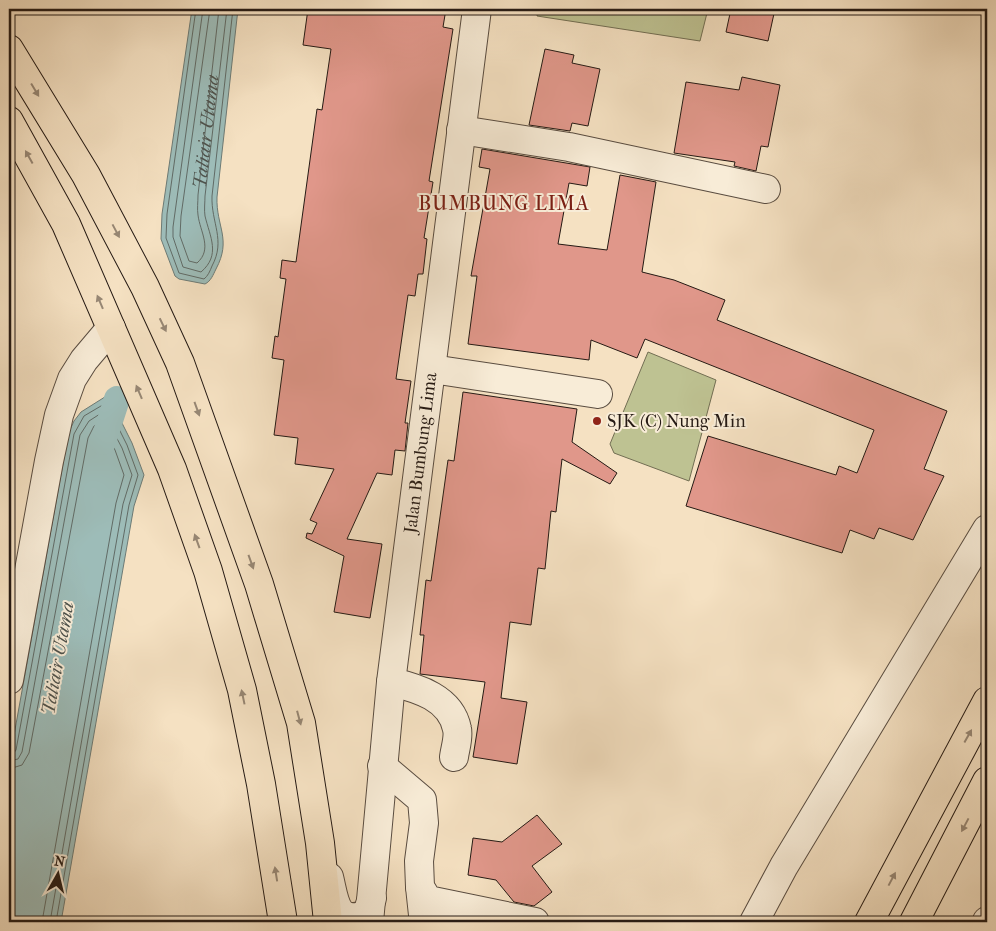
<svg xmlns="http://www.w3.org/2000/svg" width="996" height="931" viewBox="0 0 996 931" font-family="'IM FELL French Canon',serif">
<rect width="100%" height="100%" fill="#f5e1c2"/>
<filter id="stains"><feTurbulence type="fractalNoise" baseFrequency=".004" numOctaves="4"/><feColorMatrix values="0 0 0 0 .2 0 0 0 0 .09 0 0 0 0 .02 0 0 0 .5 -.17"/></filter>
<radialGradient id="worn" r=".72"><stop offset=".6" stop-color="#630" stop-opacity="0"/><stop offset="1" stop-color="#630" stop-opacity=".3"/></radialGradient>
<g fill="#bec292" stroke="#726e53">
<polygon points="538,9 708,9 700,41 537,16"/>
<polygon points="648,352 716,380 689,481 614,453 610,444"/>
</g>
<g fill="#9dbcb8" stroke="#6d7b76">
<path d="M192 9H238L217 197C216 227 232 239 216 269 213 275 211 281 205 284L179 279 175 276 161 239 162 214Z"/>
<polygon points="108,395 132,443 144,475 134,506 61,922 9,922 9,763 60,480 69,432 74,421 81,412"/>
</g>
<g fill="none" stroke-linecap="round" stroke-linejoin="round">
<g stroke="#616b66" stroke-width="1">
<path d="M196 9 167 214 166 238 179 273 204 279C208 276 210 271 212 266 226 240 211 223 212 196L233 9"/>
<path d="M203 9 173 227V237L183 267 201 272C221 255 210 237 205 216 204 210 205 202 205 196L227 9"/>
<path id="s1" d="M210 9 181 216 180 236 189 261 197 263C213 249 200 232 198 215 197 209 198 202 198 195L219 9"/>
<polyline points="9,755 13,754 16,750 74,434 84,416 106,403 127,445 138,475 129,505 56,922"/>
<polyline points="9,761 18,759 22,752 80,435 89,421 103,412 122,448 132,475 123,504 50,922"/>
<polyline points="9,769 22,765 29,753 88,438 94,426 100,423 115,450 124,475 116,503 42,922"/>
</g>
<polyline stroke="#9dbcb8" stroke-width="26" points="103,442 117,399"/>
</g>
<g fill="#e0978a" stroke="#251a14">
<polygon points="308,9 446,9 443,27 453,29 429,181 433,182 424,238 427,239 423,274 418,274 415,296 408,295 396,379 411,381 405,423 408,423 405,451 395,450 392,475 377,473 347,539 382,544 370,618 334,612 344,556 306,538 307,533 312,534 317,523 310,520 334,469 295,464 298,438 274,435 284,360 272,358 275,336 278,337 286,279 280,278 282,260 296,262 317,109 322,110 331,49 303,45"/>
<polygon points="731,9 775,9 768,41 726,32"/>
<polygon points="545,49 574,55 572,63 600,69 588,126 572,123 570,131 529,125"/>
<polygon points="742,77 780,85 768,147 761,146 756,171 734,166 735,162 674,153 686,82 739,90"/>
<polygon points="482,149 590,167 587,186 569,183 558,244 607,250 620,175 656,182 642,272 674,280 725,300 717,320 947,411 924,469 944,476 913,540 879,528 874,539 850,530 842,553 686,506 708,436 836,475 839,466 857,473 874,430 645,339 637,358 591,340 589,360 468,344 477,276 471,276 490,169 479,167"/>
<polygon points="463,392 577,409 572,442 617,473 610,484 562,459 556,512 551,511 545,569 538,568 531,625 510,622 501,698 527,702 517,764 473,757 485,682 420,674 424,635 420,635 426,580 431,581 448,460 454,461"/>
<polygon points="537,815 562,844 532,866 552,892 534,906 514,902 496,880 468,875 473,838 502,842"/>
</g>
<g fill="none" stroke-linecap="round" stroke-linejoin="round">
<defs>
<g id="minor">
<polyline points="461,130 569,147 766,189"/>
<polyline points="432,369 598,394"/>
<polyline points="9,680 49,461 59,415 72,379 84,360 111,328"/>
<path d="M391 682C418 688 451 698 457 729 459 737 455 749 454 757"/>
<polyline points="382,766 422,800 424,823 419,861 420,887 428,900 535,922"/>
<path d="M329 877C335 901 335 926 367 914L372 898"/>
<polyline points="420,887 423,915 428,922"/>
<path id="s2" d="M369 922 391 682 477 9"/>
<polyline points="754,922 784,866 987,529"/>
<polyline points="987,922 987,921"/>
</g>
<g id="highway">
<polyline points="9,49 86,175 145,287 180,363 259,584 301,723 320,843 328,922"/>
<polyline points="9,121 66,224 172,469 208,571 242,690 261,784 283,922"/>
<polyline points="869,922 987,701"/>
<polyline points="914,922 987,781"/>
</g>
</defs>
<use href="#minor" stroke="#594c40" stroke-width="30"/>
<use href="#highway" stroke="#251a14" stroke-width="30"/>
<use href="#minor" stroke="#f8ecd7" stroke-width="28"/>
<use href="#highway" stroke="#f5e1c2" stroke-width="28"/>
</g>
<defs><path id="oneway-solid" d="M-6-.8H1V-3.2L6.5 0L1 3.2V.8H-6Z" transform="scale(1.25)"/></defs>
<g fill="#978774">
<use href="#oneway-solid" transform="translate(35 90) rotate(59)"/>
<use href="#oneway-solid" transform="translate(29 157) rotate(-119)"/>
<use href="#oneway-solid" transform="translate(116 231) rotate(62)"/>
<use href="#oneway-solid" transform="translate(100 302) rotate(-113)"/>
<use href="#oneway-solid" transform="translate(163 325) rotate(64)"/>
<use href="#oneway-solid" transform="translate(139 392) rotate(-113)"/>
<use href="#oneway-solid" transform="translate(197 409) rotate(70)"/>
<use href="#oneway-solid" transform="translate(197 541) rotate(-110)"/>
<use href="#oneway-solid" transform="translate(251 562) rotate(70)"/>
<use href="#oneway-solid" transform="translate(243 697) rotate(-102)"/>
<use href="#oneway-solid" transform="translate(299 718) rotate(75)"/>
<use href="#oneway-solid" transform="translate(968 736) rotate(-61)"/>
<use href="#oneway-solid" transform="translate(965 825) rotate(118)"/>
<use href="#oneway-solid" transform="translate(276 874) rotate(-99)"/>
<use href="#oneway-solid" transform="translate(892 879) rotate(-62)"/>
</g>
<circle fill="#8f2418" stroke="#f8ecd7" stroke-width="2" cx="597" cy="421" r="5"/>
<g text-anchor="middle" stroke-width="4" stroke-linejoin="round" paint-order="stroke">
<g font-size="18" fill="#251a14" stroke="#f8ecd7" text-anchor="start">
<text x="607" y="427">SJK (C) Nung Min</text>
</g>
<g font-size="18" fill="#251a14" stroke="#f8ecd7">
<text dy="6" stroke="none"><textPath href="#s2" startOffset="472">Jalan Bumbung Lima</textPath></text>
</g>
<g font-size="19" font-style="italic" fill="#4f534d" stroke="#f8ecd7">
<text dy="7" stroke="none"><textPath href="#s1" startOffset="399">Taliair Utama</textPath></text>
<text transform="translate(57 658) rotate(-80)" y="7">Taliair Utama</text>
</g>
<g font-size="20" letter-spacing="1" fill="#7a1f14" stroke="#f8ecd7">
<text x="504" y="210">BUMBUNG LIMA</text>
</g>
</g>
<rect width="996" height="931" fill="none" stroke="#f5e1c2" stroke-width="30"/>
<rect x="10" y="10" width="976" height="911" fill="none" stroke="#251a14" stroke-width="2.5"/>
<rect x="15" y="15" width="966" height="901" fill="none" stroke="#251a14"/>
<g transform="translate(58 874) rotate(8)" stroke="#f8ecd7" stroke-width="4" paint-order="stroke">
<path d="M0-4L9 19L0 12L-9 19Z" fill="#251a14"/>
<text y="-8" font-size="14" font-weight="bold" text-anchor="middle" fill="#251a14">N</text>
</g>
<rect width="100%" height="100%" filter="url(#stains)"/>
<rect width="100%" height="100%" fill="url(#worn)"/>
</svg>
